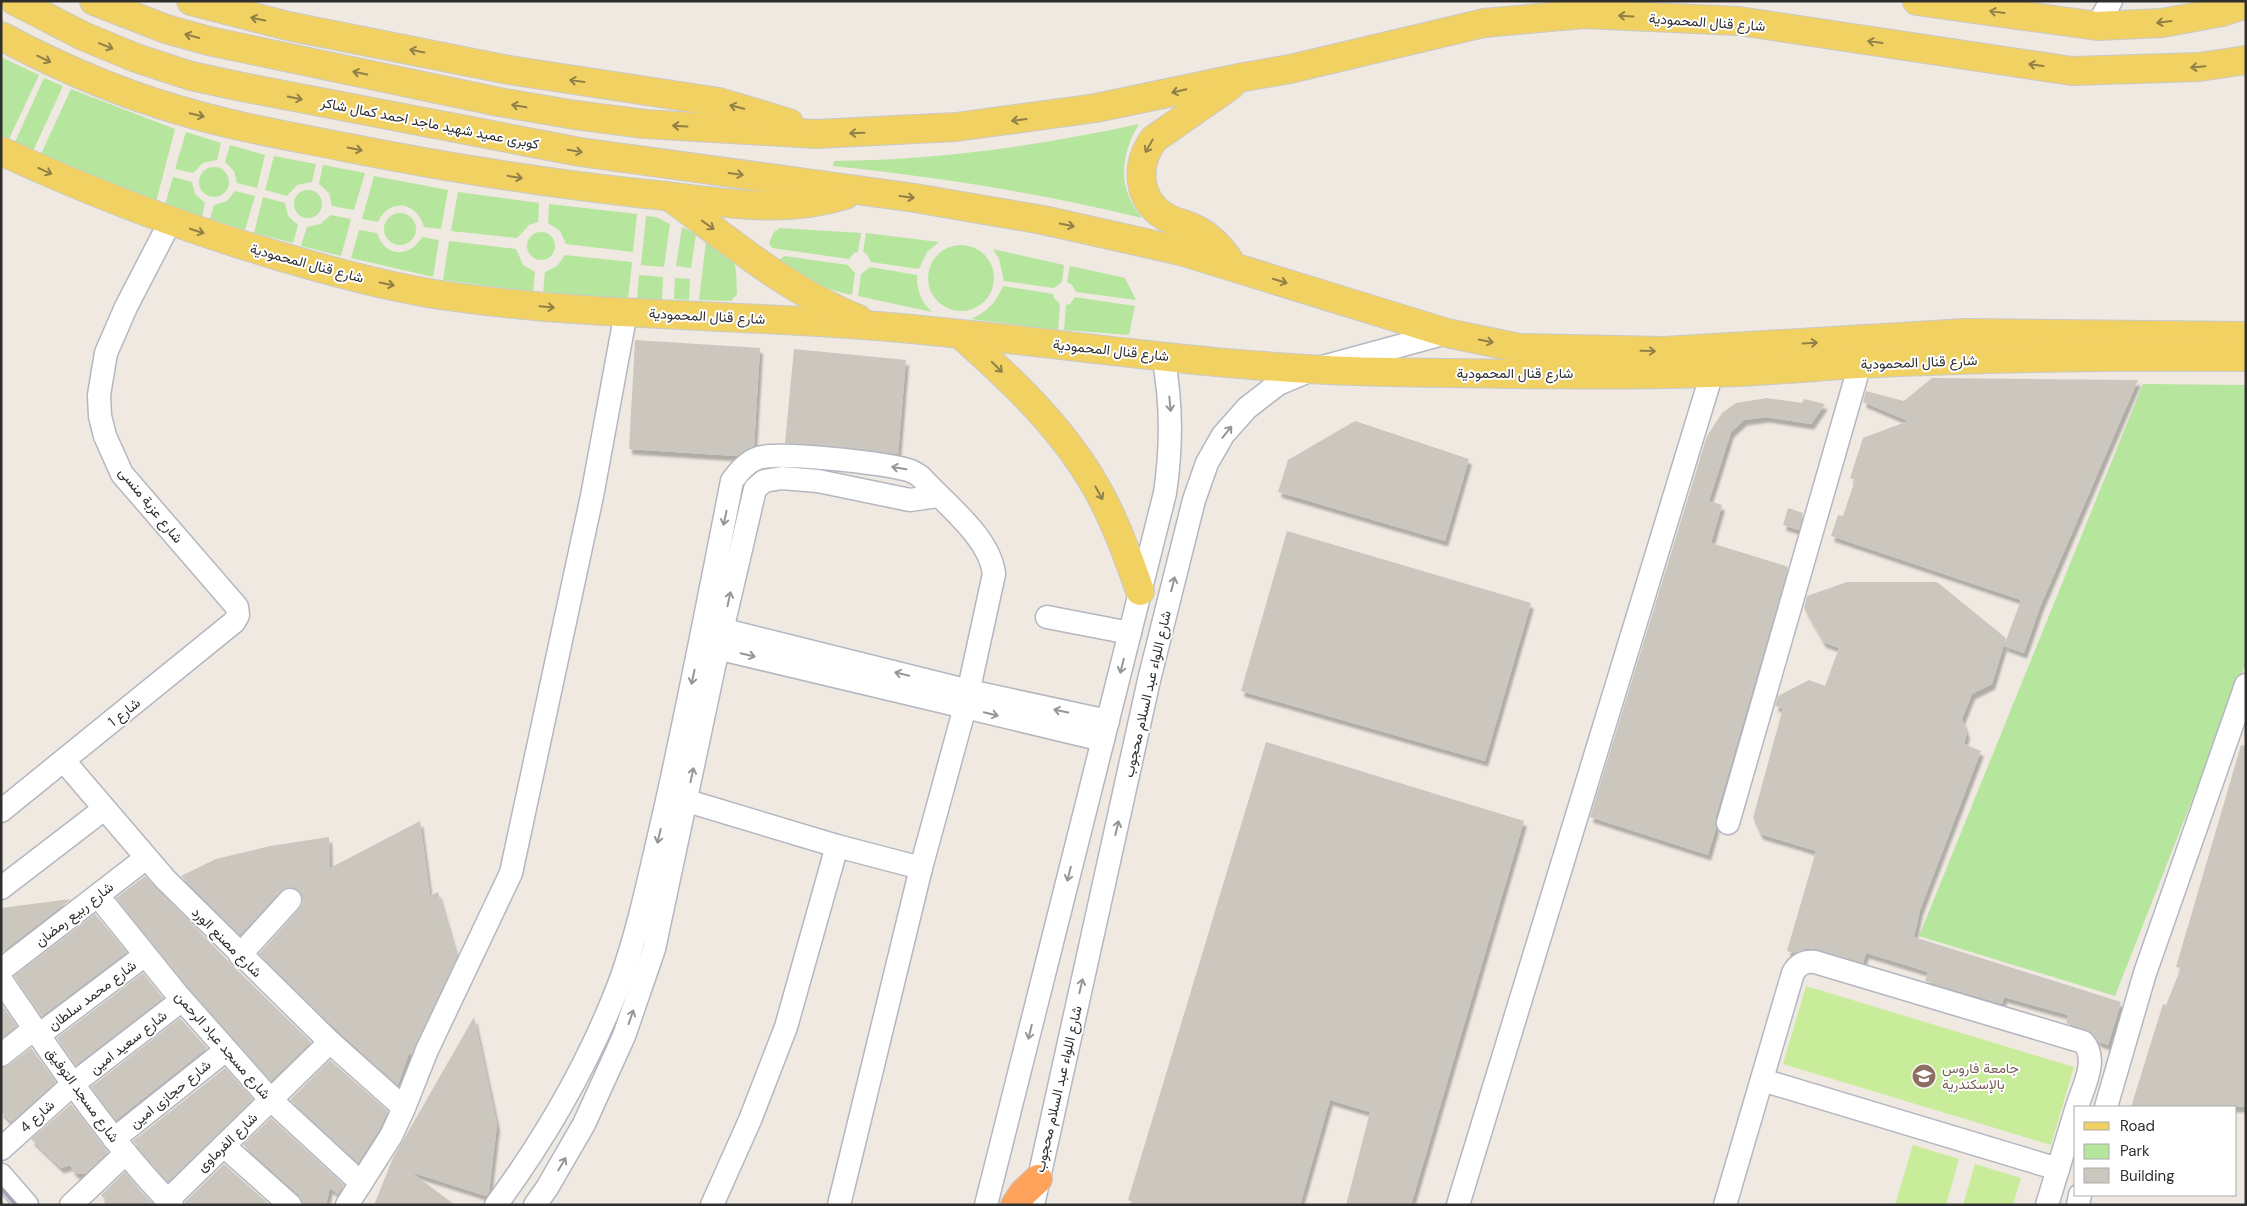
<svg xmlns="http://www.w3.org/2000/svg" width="2247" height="1206" viewBox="0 0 2247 1206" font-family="'DM Sans',Vazirmatn,sans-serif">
<defs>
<filter id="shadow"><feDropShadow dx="3" dy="5.5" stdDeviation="1" flood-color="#0004"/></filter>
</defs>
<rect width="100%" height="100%" fill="#efe9e1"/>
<g fill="#b6e59e">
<polygon points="1,57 39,75 9,139 1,135"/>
<polygon points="44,78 63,86 33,151 15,142"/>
<polygon points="71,89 175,129 156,202 79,172 41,154"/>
<path d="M1139 124C1120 156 1117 188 1142 218 1040 193 938 177 833 166L834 161C937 160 1038 146 1139 124Z"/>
<polygon points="186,132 221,143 217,160 203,163 193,173 175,169"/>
<polygon points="230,145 265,155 257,188 237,183 234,171 225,162"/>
<polygon points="274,156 316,164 312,182 297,185 287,196 265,190"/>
<polygon points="323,165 365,173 354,210 332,206 329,193 319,184"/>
<circle cx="214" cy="182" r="15"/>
<path d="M374 176 448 190 441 229 424 227C417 202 390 197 378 222L362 219Z"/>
<polygon points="173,177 192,182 195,194 205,203 202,217 165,205"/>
<circle cx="308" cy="204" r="14"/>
<polygon points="235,191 255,196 245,230 210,219 214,205 227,201"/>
<polygon points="458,192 539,203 538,222 529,225 517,238 451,231"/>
<polygon points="263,197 285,203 288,216 298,225 293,243 254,233"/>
<polygon points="549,204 637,214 633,252 566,244 560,231 548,223"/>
<circle cx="400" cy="229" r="16"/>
<polygon points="331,215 351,219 341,256 301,246 307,227 320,224"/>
<polygon points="646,216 656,217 670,224 664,267 641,265"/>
<polygon points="682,227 696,234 691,268 676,266"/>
<polygon points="780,228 861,233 858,252 854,253 849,259 772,248 769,243 774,232"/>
<path d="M359 230 377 233C385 258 410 258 422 237L439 240 433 277 351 258Z"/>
<circle cx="541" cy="246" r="14"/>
<polygon points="866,233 939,242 927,252 919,269 871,262 867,254 863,252"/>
<polygon points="449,241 516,249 523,265 535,272 533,292 443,280"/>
<path d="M706 241C737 260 736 256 737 294L731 301 699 300Z"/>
<circle cx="961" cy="278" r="33"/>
<polygon points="993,249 1064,265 1062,282 1054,288 1004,281 999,259"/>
<polygon points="565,255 632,262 628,299 543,294 545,272 557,266"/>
<path d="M784 256 848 265 855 273 852 295C821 288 803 279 779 260Z"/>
<polygon points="1070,266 1125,278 1136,300 1076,292 1072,285 1067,282"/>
<path d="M870 267 917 275C917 290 920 301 932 312L858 296 861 274Z"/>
<polygon points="639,275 663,277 662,301 637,299"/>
<polygon points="675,278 690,279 689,300 674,299"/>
<path d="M1003 286 1053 294 1054 298 1060 304 1058 330 971 319C987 312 996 303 1003 286Z"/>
<polygon points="1075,297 1135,306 1129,335 1064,330 1066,305 1070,304"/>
<polygon points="2143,384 2246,385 2246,663 2115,996 1919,936"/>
</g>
<g fill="#c9ec9a">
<polygon points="1806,986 2074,1067 2051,1145 1783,1064"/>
<polygon points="1913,1145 1959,1159 1946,1205 1895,1205"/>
<polygon points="1975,1164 2021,1178 2013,1205 1963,1205"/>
</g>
<g fill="#cbc7bf" filter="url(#shadow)">
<polygon points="635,340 760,348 754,446 736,456 629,449"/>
<polygon points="794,349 906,360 898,454 833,446 785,443"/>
<polygon points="1932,378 2138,380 2040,607 2024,653 2004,646 2021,600 1831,536 1838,515 1843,516 1855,480 1850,478 1863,438 1908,421 1863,402 1866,391 1904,401"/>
<polygon points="1767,398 1802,403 1804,399 1825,404 1811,424 1766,417 1744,420 1731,432 1709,501 1722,505 1711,543 1786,566 1788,568 1715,819 1716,828 1708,855 1590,817 1707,436 1722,413 1736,403"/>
<polygon points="1355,421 1469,459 1445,541 1278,492 1288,460"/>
<polygon points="1788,508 1803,513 1799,530 1783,525"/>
<polygon points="1287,531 1531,603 1485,761 1241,691"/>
<polygon points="1847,582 1937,582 2006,638 1992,684 1972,694 1962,719 1967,733 1964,744 1981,751 1920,910 1914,937 2121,1002 2108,1045 2099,1042 2087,1030 2066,1023 2068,1015 2004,997 2002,1004 1925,981 1928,972 1866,953 1863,963 1816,949 1805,949 1794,953 1787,951 1816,851 1760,834 1753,818 1783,708 1775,706 1778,696 1809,680 1825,686 1839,648 1823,642 1804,608 1807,596"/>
<polygon points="1266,742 1524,821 1411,1205 1346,1205 1370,1112 1330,1100 1300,1205 1139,1205 1128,1200"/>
<polygon points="2241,745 2246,746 2246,1107 2131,1107 2163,1004 2166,1005 2181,968 2176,967"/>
<polygon points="420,821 430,896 438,892 457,957 411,1055 409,1053 398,1085 339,1032 259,954 300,908 303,902 299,891 292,887 281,891 240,935 181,876 216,859 270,846 329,837 330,868"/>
<polygon points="145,876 231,964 311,1042 271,1081 187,986 116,898"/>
<polygon points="71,899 1,953 1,908"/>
<polygon points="95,914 127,952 42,1016 14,976"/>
<polygon points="143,973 163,998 76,1065 57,1038"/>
<polygon points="1,1004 17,1026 1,1038"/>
<polygon points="474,1017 497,1125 489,1192 486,1196 411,1172 455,1205 374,1205 393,1158"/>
<polygon points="180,1018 207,1048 116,1120 91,1087"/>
<polygon points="31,1048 56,1082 11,1122 1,1112 1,1068 9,1065"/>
<polygon points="330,1060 388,1111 379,1130 358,1163 290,1100"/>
<polygon points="225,1068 253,1099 168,1182 133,1141"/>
<polygon points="71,1104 108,1152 85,1174 75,1173 70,1165 61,1168 31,1139"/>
<polygon points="271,1118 344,1185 338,1194 330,1188 326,1205 303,1205 299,1195 243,1145"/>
<polygon points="224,1164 270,1205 185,1205 185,1202"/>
<polygon points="125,1172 138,1188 154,1205 110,1205 101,1195"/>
</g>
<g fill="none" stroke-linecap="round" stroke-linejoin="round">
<defs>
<g id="minor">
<polyline points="2097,26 2111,1"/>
<polyline points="1047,617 1130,633"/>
<polyline points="708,626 969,691 1108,721"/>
<polyline points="704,645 1103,740"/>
<polyline points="64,761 165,879 330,1042 404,1108"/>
<polyline points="674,797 837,846 921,868"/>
<polyline points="1,811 234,622 238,615 237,607 122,474 105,436 100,416 99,395 106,353 126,307 170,222"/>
<polyline points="1728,823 1860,364"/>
<polyline points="1,888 104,809"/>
<polyline points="98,896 177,994 271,1100 361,1183"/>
<polyline points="240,955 290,900"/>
<polyline points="1,970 146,858"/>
<path d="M1 980C54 1057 106 1137 172 1205"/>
<polyline points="39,1035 145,955"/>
<polyline points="1,1055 34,1029"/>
<polyline points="1762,1080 2058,1169"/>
<polyline points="2106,1107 2145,973 2246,685"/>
<polyline points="114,1139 226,1050"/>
<polyline points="224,1146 290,1205"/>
<polyline points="1,1149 73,1084 182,1000"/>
<polyline points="1,1175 27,1205"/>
<polyline points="168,1200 330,1042"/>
<polyline points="71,1205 126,1153"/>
<polyline points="347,1205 391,1136 404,1108 427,1050 511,873 592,496 626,312"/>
<path d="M496 1205C546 1137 591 1059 621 979 640 925 651 869 664 814 689 703 710 592 732 481 739 471 747 462 758 458 780 451 882 463 908 470 912 471 917 474 921 477 945 504 990 537 994 574L965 707 921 868 839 1205"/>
<polyline points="535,1205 547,1188 584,1124 624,1036 654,949 718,648 755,489 764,481 782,478 818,481 910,500 938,496"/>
<polyline points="712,1205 750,1120 786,1027 837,846"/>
<path d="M986 1205 1165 493C1172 446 1172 402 1163 356"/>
<polyline points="1033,1205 1149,680 1194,500 1207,463 1223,435 1247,408 1278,384 1311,370 1447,333"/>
<polyline points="1458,1205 1712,373"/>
<path d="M1725 1205 1793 973C1798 964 1805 961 1815 962L2083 1042C2099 1059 2083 1087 2077 1107"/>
<polyline points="2047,1205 2076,1110"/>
<polyline points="2078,1205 2080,1195"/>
</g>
<g id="major">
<polyline points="15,1 83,36 136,58 191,76 247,88 580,152 915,198 1043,220 1181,251 1447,333 1519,348 1664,351 1966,333 2246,336"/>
<polyline points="94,1 166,29 209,41 499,102 575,115 645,124 816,134 956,127 1096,108 1244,77 1290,69 1484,23 1584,14 1739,21 2072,71 2199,67 2246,60"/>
<polyline points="191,1 288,26 509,70 719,102 789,123"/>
<polyline points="1917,1 2097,26 2162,23 2222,12 2246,4"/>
<path d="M1 36C59 67 119 93 182 111 235 127 290 136 344 147 444 167 545 183 646 194 713 200 779 216 845 195"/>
<path d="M1230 86 1154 139C1136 163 1136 198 1164 216 1175 223 1188 224 1199 231 1214 239 1224 252 1233 266"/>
<path d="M1 151C92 193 183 228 279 256 329 271 381 285 434 294 584 317 738 314 889 327 1056 341 1222 370 1390 372 1496 374 1603 376 1709 373 1759 372 1808 367 1858 364 1987 357 2117 356 2246 357"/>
<path d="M670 197C730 241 788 291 858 319"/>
<path d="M961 335C1014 382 1067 432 1101 496 1117 526 1129 559 1140 591"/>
</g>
<polyline id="highway" points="1015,1205 1023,1193 1038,1179"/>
</defs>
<use href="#minor" stroke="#b4b7c1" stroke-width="25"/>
<use href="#major" stroke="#c9c9c9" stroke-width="30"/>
<use href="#highway" stroke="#c9c9c9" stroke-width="30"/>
<use href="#minor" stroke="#fff" stroke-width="22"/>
<use href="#major" stroke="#f2d163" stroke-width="28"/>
<use href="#highway" stroke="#ffa35c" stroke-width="28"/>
<g stroke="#a3a6b8" stroke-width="4">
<polyline points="1,1188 16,1205"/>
<polyline points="1,1204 2,1205"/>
</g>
</g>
<defs><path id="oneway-shaft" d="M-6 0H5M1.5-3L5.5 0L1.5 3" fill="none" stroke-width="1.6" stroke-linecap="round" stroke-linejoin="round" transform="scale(1.25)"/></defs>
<g stroke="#908048">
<use href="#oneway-shaft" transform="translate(1997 12) rotate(-172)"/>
<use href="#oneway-shaft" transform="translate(1626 16) rotate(-177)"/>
<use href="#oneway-shaft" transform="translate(258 19) rotate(-168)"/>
<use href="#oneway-shaft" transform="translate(2164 22) rotate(173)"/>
<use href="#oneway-shaft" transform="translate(192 36) rotate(-165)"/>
<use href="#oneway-shaft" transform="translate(1875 42) rotate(-172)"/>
<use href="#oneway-shaft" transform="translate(106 46) rotate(22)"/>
<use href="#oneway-shaft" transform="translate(417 51) rotate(-169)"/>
<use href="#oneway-shaft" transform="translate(44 59) rotate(26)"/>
<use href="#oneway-shaft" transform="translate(2036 65) rotate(-172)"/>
<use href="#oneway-shaft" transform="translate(2198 67) rotate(175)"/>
<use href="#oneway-shaft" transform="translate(360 73) rotate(-168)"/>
<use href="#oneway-shaft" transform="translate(577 81) rotate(-172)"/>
<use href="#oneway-shaft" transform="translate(1179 91) rotate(167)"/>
<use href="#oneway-shaft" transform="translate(295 98) rotate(11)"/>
<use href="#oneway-shaft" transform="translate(519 106) rotate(-170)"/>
<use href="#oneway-shaft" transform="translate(737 107) rotate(-166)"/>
<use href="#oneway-shaft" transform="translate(197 115) rotate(13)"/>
<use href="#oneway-shaft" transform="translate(1019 120) rotate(173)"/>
<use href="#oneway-shaft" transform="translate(680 126) rotate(-177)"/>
<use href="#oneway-shaft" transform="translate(857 133) rotate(178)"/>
<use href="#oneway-shaft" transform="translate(1149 146) rotate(120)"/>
<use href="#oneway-shaft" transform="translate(355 149) rotate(11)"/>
<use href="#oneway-shaft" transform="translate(575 151) rotate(10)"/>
<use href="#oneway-shaft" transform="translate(45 171) rotate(24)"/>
<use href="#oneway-shaft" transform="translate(736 174) rotate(8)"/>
<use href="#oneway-shaft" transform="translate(515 177) rotate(9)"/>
<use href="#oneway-shaft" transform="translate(907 197) rotate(7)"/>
<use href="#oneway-shaft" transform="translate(708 225) rotate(36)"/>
<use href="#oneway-shaft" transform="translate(1067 225) rotate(12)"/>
<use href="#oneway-shaft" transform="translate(197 231) rotate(18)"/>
<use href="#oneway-shaft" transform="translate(1280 281) rotate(17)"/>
<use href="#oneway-shaft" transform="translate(387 284) rotate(12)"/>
<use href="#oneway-shaft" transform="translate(547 307) rotate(5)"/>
<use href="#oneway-shaft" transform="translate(1486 341) rotate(11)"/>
<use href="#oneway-shaft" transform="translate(1810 343) rotate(-3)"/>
<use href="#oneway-shaft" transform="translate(1648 351) rotate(1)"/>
<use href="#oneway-shaft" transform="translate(997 367) rotate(45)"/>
<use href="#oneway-shaft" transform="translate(1099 493) rotate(61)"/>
</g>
<g stroke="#969696">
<use href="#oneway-shaft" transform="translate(1170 404) rotate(85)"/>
<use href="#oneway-shaft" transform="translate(1227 432) rotate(-51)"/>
<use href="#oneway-shaft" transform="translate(899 468) rotate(-170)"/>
<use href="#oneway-shaft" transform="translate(725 518) rotate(102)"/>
<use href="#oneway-shaft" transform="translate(1173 584) rotate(-76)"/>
<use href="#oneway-shaft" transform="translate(729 599) rotate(-78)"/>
<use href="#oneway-shaft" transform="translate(748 655) rotate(13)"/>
<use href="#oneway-shaft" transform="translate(1122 666) rotate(104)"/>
<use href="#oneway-shaft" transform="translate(902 674) rotate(-166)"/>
<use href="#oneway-shaft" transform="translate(693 677) rotate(102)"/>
<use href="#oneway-shaft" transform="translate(1061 711) rotate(-168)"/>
<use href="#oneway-shaft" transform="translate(991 714) rotate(14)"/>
<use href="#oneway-shaft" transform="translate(692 775) rotate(-78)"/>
<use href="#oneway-shaft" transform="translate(1117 828) rotate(-77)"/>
<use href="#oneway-shaft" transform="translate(659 836) rotate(103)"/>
<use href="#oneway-shaft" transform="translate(1069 874) rotate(104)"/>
<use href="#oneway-shaft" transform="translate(1081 986) rotate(-77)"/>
<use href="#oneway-shaft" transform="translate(631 1017) rotate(-71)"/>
<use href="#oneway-shaft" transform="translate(1030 1032) rotate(104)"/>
<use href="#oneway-shaft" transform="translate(562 1164) rotate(-59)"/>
</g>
<defs>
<symbol id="university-disc" viewBox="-11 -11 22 22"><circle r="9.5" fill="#8d6e63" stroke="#fff"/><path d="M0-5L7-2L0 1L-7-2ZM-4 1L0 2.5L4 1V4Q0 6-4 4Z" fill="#fff"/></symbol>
</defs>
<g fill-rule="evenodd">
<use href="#university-disc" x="1910" y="1062" width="28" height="28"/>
</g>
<g text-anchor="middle" stroke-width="4" stroke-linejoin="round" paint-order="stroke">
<g font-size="14" fill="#2e2e2e" stroke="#fff">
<text transform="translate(1707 22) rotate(4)" y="5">شارع قنال المحمودية</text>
<text transform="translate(430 123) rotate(11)" y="5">كوبرى عميد شهيد ماجد احمد كمال شاكر</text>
<text transform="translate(307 263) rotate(15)" y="5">شارع قنال المحمودية</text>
<text transform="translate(707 316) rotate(3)" y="5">شارع قنال المحمودية</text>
<text transform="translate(1111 350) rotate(6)" y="5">شارع قنال المحمودية</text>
<text transform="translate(1919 362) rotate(-2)" y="5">شارع قنال المحمودية</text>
<text x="1515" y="378">شارع قنال المحمودية</text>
<text transform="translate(151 505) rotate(51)" y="5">شارع عزبة منسى</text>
<text transform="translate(1147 694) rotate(-77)" y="5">شارع اللواء عبد السلام محجوب</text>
<text transform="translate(124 712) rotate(-39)" y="5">شارع 1</text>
<text transform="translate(74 914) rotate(-38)" y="5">شارع ربيع رمضان</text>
<text transform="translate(227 942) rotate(45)" y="5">شارع مصنع الورد</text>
<text transform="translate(92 995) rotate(-37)" y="5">شارع محمد سلطان</text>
<text transform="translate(128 1042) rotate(-38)" y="5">شارع سعيد امين</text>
<text transform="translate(223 1045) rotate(49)" y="5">شارع مسجد عباد الرحمن</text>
<text transform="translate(1058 1089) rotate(-77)" y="5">شارع اللواء عبد السلام محجوب</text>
<text transform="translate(170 1094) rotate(-39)" y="5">شارع حجازى امين</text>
<text transform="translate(83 1095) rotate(54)" y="5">شارع مسجد التوفيق</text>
<text transform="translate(37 1116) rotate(-42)" y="5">شارع 4</text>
<text transform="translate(227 1142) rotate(-44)" y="5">شارع الفرماوى</text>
</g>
<g font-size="14" fill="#785e54" stroke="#fff" text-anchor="start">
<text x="1942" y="1073">جامعة فاروس<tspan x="1942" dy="16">بالإسكندرية</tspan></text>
</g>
</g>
<rect width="2247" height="1206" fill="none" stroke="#2e2e2e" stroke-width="5"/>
<rect x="2074" y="1106" width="162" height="90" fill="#ffffff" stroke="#ababab"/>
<rect x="2084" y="1122" width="25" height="8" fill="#f2d163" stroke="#ababab"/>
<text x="2120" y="1131" font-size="15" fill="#2e2e2e">Road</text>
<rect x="2084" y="1144" width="25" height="15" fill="#b6e59e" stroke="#ababab"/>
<text x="2120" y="1156" font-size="15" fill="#2e2e2e">Park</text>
<rect x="2084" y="1168" width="25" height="15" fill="#cbc7bf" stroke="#ababab"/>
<text x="2120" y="1181" font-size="15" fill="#2e2e2e">Building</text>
</svg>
